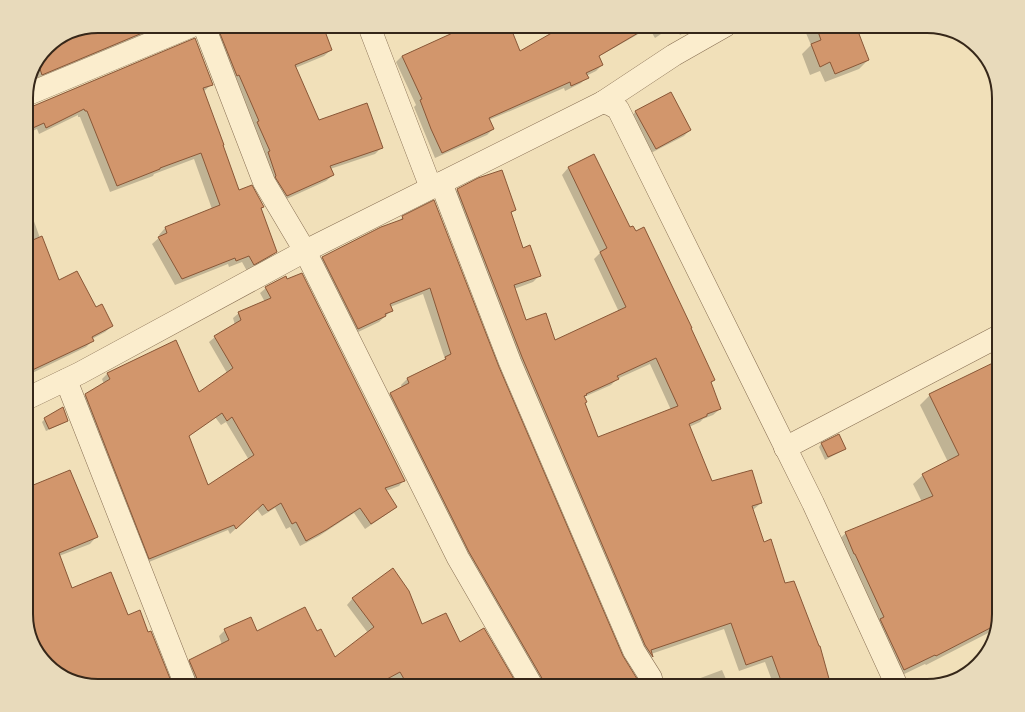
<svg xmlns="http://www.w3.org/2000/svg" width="1025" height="712" viewBox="0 0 1025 712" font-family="Lora,serif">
<rect width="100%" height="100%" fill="#f1e0b9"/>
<g fill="#0003" fill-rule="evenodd">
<polygon points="98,26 167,26 31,83 47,47 70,31"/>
<polygon points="208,26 322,26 331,50 324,56 295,68 319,121 382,147 375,154 330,169 333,175 326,181 280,202"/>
<polygon points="460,26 509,26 519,53 566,26 673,26 655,38 649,28 598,57 602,65 596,71 586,76 587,77 581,83 565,91 564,88 489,120 493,129 487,135 435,158 414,107 416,105 396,62 402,56 454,33 454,32"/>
<polygon points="675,26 695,26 680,35"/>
<polygon points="803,26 855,26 868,60 859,69 825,82 820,71 810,75 802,54 811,45"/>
<polygon points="212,84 203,92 239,191 263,207 261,209 276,252 269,258 247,271 242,262 229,267 228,264 175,285 152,244 160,237 159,235 165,228 212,209 194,159 154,174 153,176 110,192 80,117 78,117 78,115 39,134 37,129 26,134 26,108"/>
<polygon points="636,111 690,130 684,136 649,154 630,118"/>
<path d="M594 155 630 229 714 380 710 384 720 409 713 415 703 419 700 422 689 427 711 482 761 503 754 509 752 510 763 543 784 584 830 686H774L765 662 739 671 724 629 651 654 652 657 646 663 451 196 457 190 479 179 515 210 510 214 523 249 540 275 533 282 514 289 526 322 555 342 619 312 594 259 600 253 562 175 568 168ZM650 364 671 410 598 439 584 403V397L611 385 617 379Z"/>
<polygon points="26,199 40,238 59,282 96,309 112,326 105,332 92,339 92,341 86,347 26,376"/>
<polygon points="403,217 498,367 630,686 537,686 384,400 390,394 402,388 401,385 407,379 442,362 445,359 423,294 390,307 392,310 379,322 352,335 316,264 322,257 399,221"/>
<path d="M266 288 404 480 399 486 386 491 396 507 390 512 365 529 354 513 319 536 300 546 290 527 286 529 275 508 262 516 257 509 230 534 228 530 144 564 80 401 86 395 104 384 102 379 107 374 199 394 227 373 209 342 215 337 235 325 233 318 239 313 265 302 260 293ZM215 417 221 425 226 422 249 460 207 487 188 437Z"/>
<polygon points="999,361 999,615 994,630 926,665 925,664 894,679 836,542 846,533 922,502 913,484 923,475 948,462 920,405 930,395"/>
<polygon points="45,419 67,420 64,423 46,431 42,422"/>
<polygon points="839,435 845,448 842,451 825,460 819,447 821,444"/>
<polygon points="96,537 90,544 59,556 71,589 128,616 166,686 98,686 58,674 35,650 26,619 26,545"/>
<polygon points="353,598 421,625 459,643 516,686 191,686 184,667 190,661 222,645 219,636 225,630 257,632 316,632 335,658 368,633 347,605"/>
<polygon points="722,670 729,686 679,686"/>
</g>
<g fill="#d2966c" stroke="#895737" fill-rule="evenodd">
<polygon points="98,26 159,26 42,75 39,66 47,47 70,31"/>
<polygon points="217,26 323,26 332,50 295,65 319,120 367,103 383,148 330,166 334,175 287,196 275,177 276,176 268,152 270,151 257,122 259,121 239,75 237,76"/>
<polygon points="468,26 510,26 520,51 564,26 650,26 599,56 603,65 586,73 589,78 571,86 570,82 489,118 494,129 442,153 431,129 420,100 422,99 402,56"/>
<polygon points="816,26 856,26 869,60 835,74 830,62 820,67 811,44 821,40"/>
<polygon points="195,38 213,85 203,88 224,145 223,145 239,190 252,185 264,207 261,208 277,252 254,265 249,256 236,261 235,258 182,279 158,237 167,233 165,227 220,205 201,153 160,168 160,169 117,186 87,111 85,111 84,109 46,128 44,123 26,131 26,107 31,107"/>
<polygon points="671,92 691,130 656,149 635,111"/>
<path d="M594 154 630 227 633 226 636 231 644 227 692 328H691L715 380 711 382 721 409 707 414V416L689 424 712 481 752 470 762 503 752 506 764 542 771 539 785 583 794 581 819 646H820L831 686H783L772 656 746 665 731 623 651 650 653 657 645 645 522 357 457 189 478 178 502 170 516 210 511 212 523 248 530 245 541 276 514 285 526 320 546 313 555 340 626 307 600 252 607 248 568 167ZM656 358 678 406 598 437 585 403 587 402 584 396 587 395 586 394 619 379 617 376Z"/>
<polygon points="434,200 499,367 623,656 639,682 639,686 544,686 543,680 469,552 390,393 409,383 407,378 446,359 445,357 451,354 430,288 390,304 393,311 385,314 386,316 358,329 322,257 381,227 403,219 402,216"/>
<polygon points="42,236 59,280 77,271 96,307 102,304 113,326 92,337 94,341 26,373 26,243"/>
<path d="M302 273 405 481 385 488 397 507 371 524 360 508 326 530 306 541 296 522 292 524 281 503 268 511 263 504 236 529 234 525 149 559 85 394 110 379 107 373 176 340 199 392 233 368 214 336 241 320 238 312 271 298 265 287 286 276 287 279ZM222 413 227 421 232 417 254 455 208 485 189 436Z"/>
<polygon points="999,360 999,615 996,625 936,656 935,655 904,670 880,619 884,617 855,554 854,554 845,532 933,496 922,474 959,455 929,394"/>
<polygon points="63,407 68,421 49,429 44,418"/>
<polygon points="839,434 846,449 828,457 821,443"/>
<polygon points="70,470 98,537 59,553 72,588 111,572 128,615 140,610 148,632 151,631 173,686 98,686 58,674 40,655 26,619 26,488"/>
<polygon points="393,568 409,591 422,624 446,613 460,642 484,628 518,686 408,686 400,672 374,686 198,686 198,681 189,660 229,640 224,629 251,617 257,631 305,607 317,631 321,629 335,657 374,627 352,598"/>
</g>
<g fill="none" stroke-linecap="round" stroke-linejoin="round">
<defs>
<g id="minor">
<polyline points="204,26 264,182 305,251 458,558 532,686"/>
<polyline points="369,26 431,188"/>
<polyline points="26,95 192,26"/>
<polyline points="603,102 674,55 725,26"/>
<polyline points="441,183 510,362 634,651 651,678 652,686"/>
<polyline points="66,380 186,686"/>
<polyline points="26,399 80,373 305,251 603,102 611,105 618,109 813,503 897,686"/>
<polyline points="785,448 999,336"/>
</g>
</defs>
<use href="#minor" stroke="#886f53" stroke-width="23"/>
<use href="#minor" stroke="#fbedcd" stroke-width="22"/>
</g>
<path d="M0 0H1025V712H0ZM98 33H927A65 65 0 0 1 992 98V614A65 65 0 0 1 927 679H98A65 65 0 0 1 33 614V98A65 65 0 0 1 98 33Z" fill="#e8dabb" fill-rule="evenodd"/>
<path fill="none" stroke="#362719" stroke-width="2" d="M98 33H927A65 65 0 0 1 992 98V614A65 65 0 0 1 927 679H98A65 65 0 0 1 33 614V98A65 65 0 0 1 98 33Z"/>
</svg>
